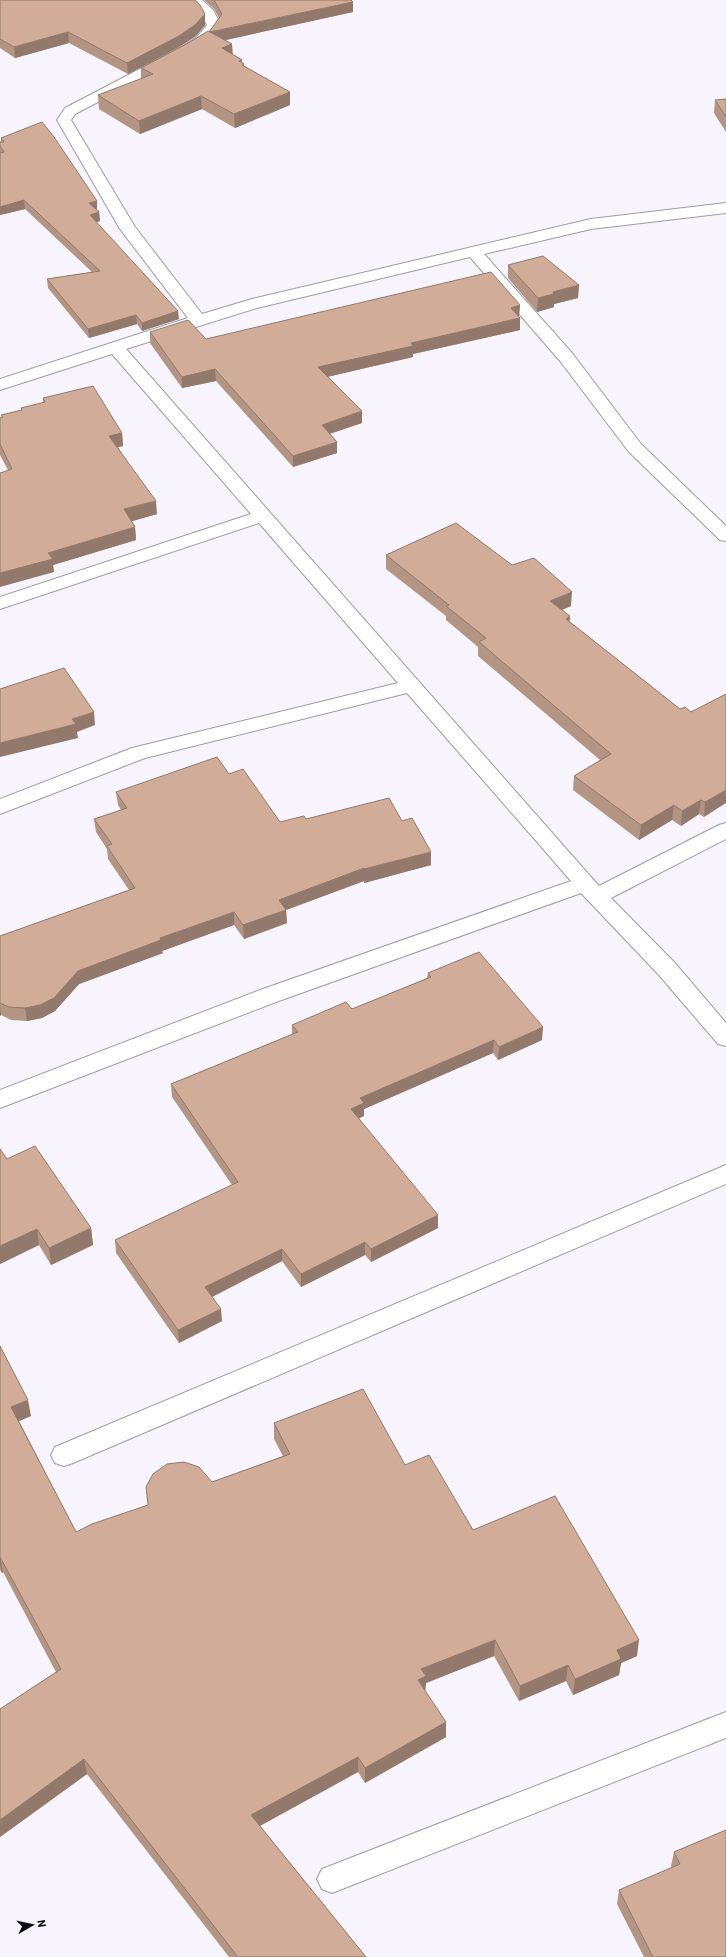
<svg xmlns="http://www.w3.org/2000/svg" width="726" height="1957" viewBox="0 0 726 1957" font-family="Barlow,sans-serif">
<rect width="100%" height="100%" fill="#f7f4fd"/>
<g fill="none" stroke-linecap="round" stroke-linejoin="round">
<defs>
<g id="service">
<polygon points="726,1165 726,1184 73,1463 64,1466 55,1463 51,1455 55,1447"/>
<polygon points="726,1712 726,1738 332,1893 322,1889 317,1879 322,1869"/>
</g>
<polygon id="minor" points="187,0 202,0 213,10 221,25 207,43 190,54 75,114 71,120 135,227 202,314 252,299 591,219 726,203 726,213 591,229 484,254 572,353 641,444 726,526 726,541 720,540 629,452 560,361 470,257 257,308 126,349 599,886 719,825 726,823 726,839 611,898 674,962 726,1023 726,1046 718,1044 658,974 581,893 276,1002 0,1108 0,1090 260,990 571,881 407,693 145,758 0,814 0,799 132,748 398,683 259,523 0,609 0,597 251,514 112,354 0,390 0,379 188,318 120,229 57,120 65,108 180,48 197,37 207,25 202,15"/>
</defs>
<use href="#service" stroke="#9e9ba5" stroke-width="2"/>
<use href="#minor" stroke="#9e9ba5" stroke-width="2"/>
<use href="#service" fill="#fff" fill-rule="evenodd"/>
<use href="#minor" fill="#fff" fill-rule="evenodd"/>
</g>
<g fill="#b49584">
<polygon points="0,0 205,25 196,36 179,47 128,74 69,43 15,58 0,48"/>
<polygon points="204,0 351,0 353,2 353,12 224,40 232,44 232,54 242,60 242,63 244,64 244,66 290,92 290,105 235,128 202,109 140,134 99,109 98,95 141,79 141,68 190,42 209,32 219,18 214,9"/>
<polygon points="726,99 726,132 714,113 715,100"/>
<polygon points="1,138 97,209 96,210 99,212 100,221 96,222 179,319 142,331 137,324 89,338 48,288 47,279 92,272 25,209 0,215 0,146 1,142"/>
<polygon points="508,265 579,285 578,298 554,304 554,307 537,312 508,278"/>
<polygon points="520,305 519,316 519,317 520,318 520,330 413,354 413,357 327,377 362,423 330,434 337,442 337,453 293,467 216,381 182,388 150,343 150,332 206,339"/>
<polygon points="43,398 122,433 123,446 118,447 157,514 132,521 135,527 136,540 53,565 54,572 8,470 0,455 0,418 2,418 1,415 21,410 21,408 43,403"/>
<polygon points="386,555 512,565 571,606 562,610 570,622 680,709 691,712 726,694 704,817 699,814 681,826 672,820 639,840 573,790 574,776 600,760 478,656 478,647 446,620 446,616 386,569"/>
<polygon points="229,774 280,822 306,819 402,821 431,865 364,883 364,881 286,910 287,923 244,939 234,925 162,951 163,953 79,984 55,1011 42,1018 27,1021 11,1020 1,1015 0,1016 0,936 129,890 108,859 107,849 96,832 94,819 121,810 118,805 116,792"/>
<polygon points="428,973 542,1040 498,1060 493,1053 364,1109 364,1116 359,1118 438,1228 371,1262 365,1255 301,1287 282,1261 212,1297 222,1321 179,1343 116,1253 115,1240 232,1185 172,1097 171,1084 292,1034 292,1025 352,1009 427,978"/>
<polygon points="0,1149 7,1159 91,1228 93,1245 51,1265 39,1245 0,1264"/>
<polygon points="0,1346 31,1416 19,1421 76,1532 283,1456 274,1439 274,1423 405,1465 473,1530 637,1656 621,1663 619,1675 573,1695 566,1681 519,1701 494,1656 426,1683 425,1691 446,1737 365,1783 358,1772 260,1826 366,1957 229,1957 87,1774 0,1837 0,1709 56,1672 3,1572 2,1573 0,1570"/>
<polygon points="726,1830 726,1957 644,1957 617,1904 619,1890 672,1868 671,1866 674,1852"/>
</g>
<g fill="#92796b">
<polygon points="353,2 353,12 208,44 208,33"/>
<polygon points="205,14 205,25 196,36 179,47 128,74 127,63"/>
<polygon points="68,32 69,43 15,58 14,47"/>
<polygon points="232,44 233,57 222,48"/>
<polygon points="290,92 290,105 235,128 234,114"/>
<polygon points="201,96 202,109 140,134 139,121"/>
<polygon points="24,200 25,209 0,215 0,207"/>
<polygon points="97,201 97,209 90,212 89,203"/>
<polygon points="99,212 100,221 91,224 90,215"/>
<polygon points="579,285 578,298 554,304 554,307 537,312 538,298 553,292"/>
<polygon points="520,305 519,316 510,319 511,308"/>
<polygon points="178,311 179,319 142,331 142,323"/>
<polygon points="136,315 137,324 89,338 88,329"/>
<polygon points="520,318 520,330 413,354 413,357 318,379 318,367 411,343"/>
<polygon points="215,369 216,381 182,388 182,377"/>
<polygon points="362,411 362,423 322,436 322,425"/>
<polygon points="122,433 123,446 111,449 109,436"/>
<polygon points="337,442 337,453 293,467 293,456"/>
<polygon points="156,501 157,514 126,523 124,509"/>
<polygon points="135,527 136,540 53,565 54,572 0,587 0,573 48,553"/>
<polygon points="572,592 571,606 550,615 550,601"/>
<polygon points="570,616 569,630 566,619"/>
<polygon points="94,712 95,725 77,732 78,738 0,757 0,743"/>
<polygon points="726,790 726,803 704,817 705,802"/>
<polygon points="701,800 699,814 681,826 682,811"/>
<polygon points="674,805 672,820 639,840 641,825"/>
<polygon points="431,852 431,865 364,883 364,869"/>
<polygon points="364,868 364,881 286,910 287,923 244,939 243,925 279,900"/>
<polygon points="234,912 234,925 162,951 163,953 79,984 55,1011 42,1018 27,1021 25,1008 78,971 160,938"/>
<polygon points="0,1007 1,1015 0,1016"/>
<polygon points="543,1027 542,1040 498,1060 499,1047"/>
<polygon points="494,1040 493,1053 364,1109 364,1116 351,1122 351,1109 360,1098"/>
<polygon points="438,1215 438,1228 371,1262 371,1249"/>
<polygon points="91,1228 93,1245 51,1265 49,1248"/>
<polygon points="37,1229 39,1245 0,1264 0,1246"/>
<polygon points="365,1242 365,1255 301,1287 301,1274"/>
<polygon points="282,1249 282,1261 206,1300 205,1287"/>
<polygon points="221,1309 222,1321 179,1343 178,1330"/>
<polygon points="28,1400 31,1416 14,1423 11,1407"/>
<polygon points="0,1556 3,1572 2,1573 0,1565"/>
<polygon points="495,1640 494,1656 426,1683 425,1692 418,1680 421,1669"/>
<polygon points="639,1640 637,1656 621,1663 619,1675 573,1695 575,1679 617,1650"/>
<polygon points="568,1665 566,1681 519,1701 520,1686"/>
<polygon points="446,1722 446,1737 365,1783 365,1768"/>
<polygon points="358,1757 358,1772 252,1830 251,1815"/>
<polygon points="84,1759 87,1774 0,1837 0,1820"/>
</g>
<g fill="#d1ad99" stroke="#92796b">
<polygon points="0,0 195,0 200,5 205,14 195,25 179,36 127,63 68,32 14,47 0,39"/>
<polygon points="214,0 351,0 353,2 210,32 209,32 222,14"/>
<polygon points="208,31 232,44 222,48 242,60 239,61 244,64 242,65 290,92 234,114 201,96 139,121 98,95 153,74 141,68 190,42"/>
<polygon points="726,99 726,117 715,100"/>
<polygon points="42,122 54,137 97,201 89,203 99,212 90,215 178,311 142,323 136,315 88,329 47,279 100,271 24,200 0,207 0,153 4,152 0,146 0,142 4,142 1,138"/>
<polygon points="543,256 579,285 553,292 554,294 538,298 508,265"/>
<polygon points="491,272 520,305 511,308 520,318 411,343 413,346 318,367 362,411 322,425 337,442 293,456 215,369 182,377 150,332 188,320 206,339"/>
<polygon points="93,386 122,433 109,436 156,501 124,509 135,527 48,553 53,559 0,573 0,473 12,469 0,444 0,418 3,417 1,415 22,410 21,408 45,402 43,398"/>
<polygon points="456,523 512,565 534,558 572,592 550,601 570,616 566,619 680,709 685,707 691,712 726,694 726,790 705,802 701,800 682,811 674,805 641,825 574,776 611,754 479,642 486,638 446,606 449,605 386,555"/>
<polygon points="64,668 94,712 72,719 76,724 0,743 0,689"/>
<polygon points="217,757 229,774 243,769 280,822 304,816 306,819 389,798 402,821 412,818 431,852 364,869 364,868 279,900 286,910 243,925 234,912 160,938 161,940 78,971 54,998 40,1005 25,1008 9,1007 0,1003 0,936 135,888 107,846 112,844 94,819 127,808 116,792"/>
<polygon points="479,952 543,1027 499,1047 494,1040 360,1098 364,1103 351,1109 438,1215 371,1249 365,1242 301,1274 282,1249 205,1287 221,1309 178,1330 115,1240 238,1182 171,1084 298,1032 292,1025 346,1002 352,1009 431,977 428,973"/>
<polygon points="35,1146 91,1228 49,1248 37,1229 0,1246 0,1149 7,1159"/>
<polygon points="0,1346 28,1400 11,1407 76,1532 92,1524 148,1505 146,1487 153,1474 167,1464 184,1462 199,1467 212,1482 290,1454 274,1423 363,1389 405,1465 429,1455 473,1530 555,1496 639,1640 617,1650 621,1659 575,1679 568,1665 520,1686 495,1640 421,1669 426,1676 418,1680 446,1722 365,1768 358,1757 251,1815 366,1957 238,1957 84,1759 0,1820 0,1709 61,1669 0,1557"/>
<polygon points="726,1830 726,1957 653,1957 619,1890 680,1864 674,1852"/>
</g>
<g transform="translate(32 1925) rotate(81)" stroke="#f7f4fd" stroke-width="3" paint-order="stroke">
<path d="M0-3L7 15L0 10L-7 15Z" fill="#0d0c10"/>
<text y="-6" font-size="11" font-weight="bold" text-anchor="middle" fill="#0d0c10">N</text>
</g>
</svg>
